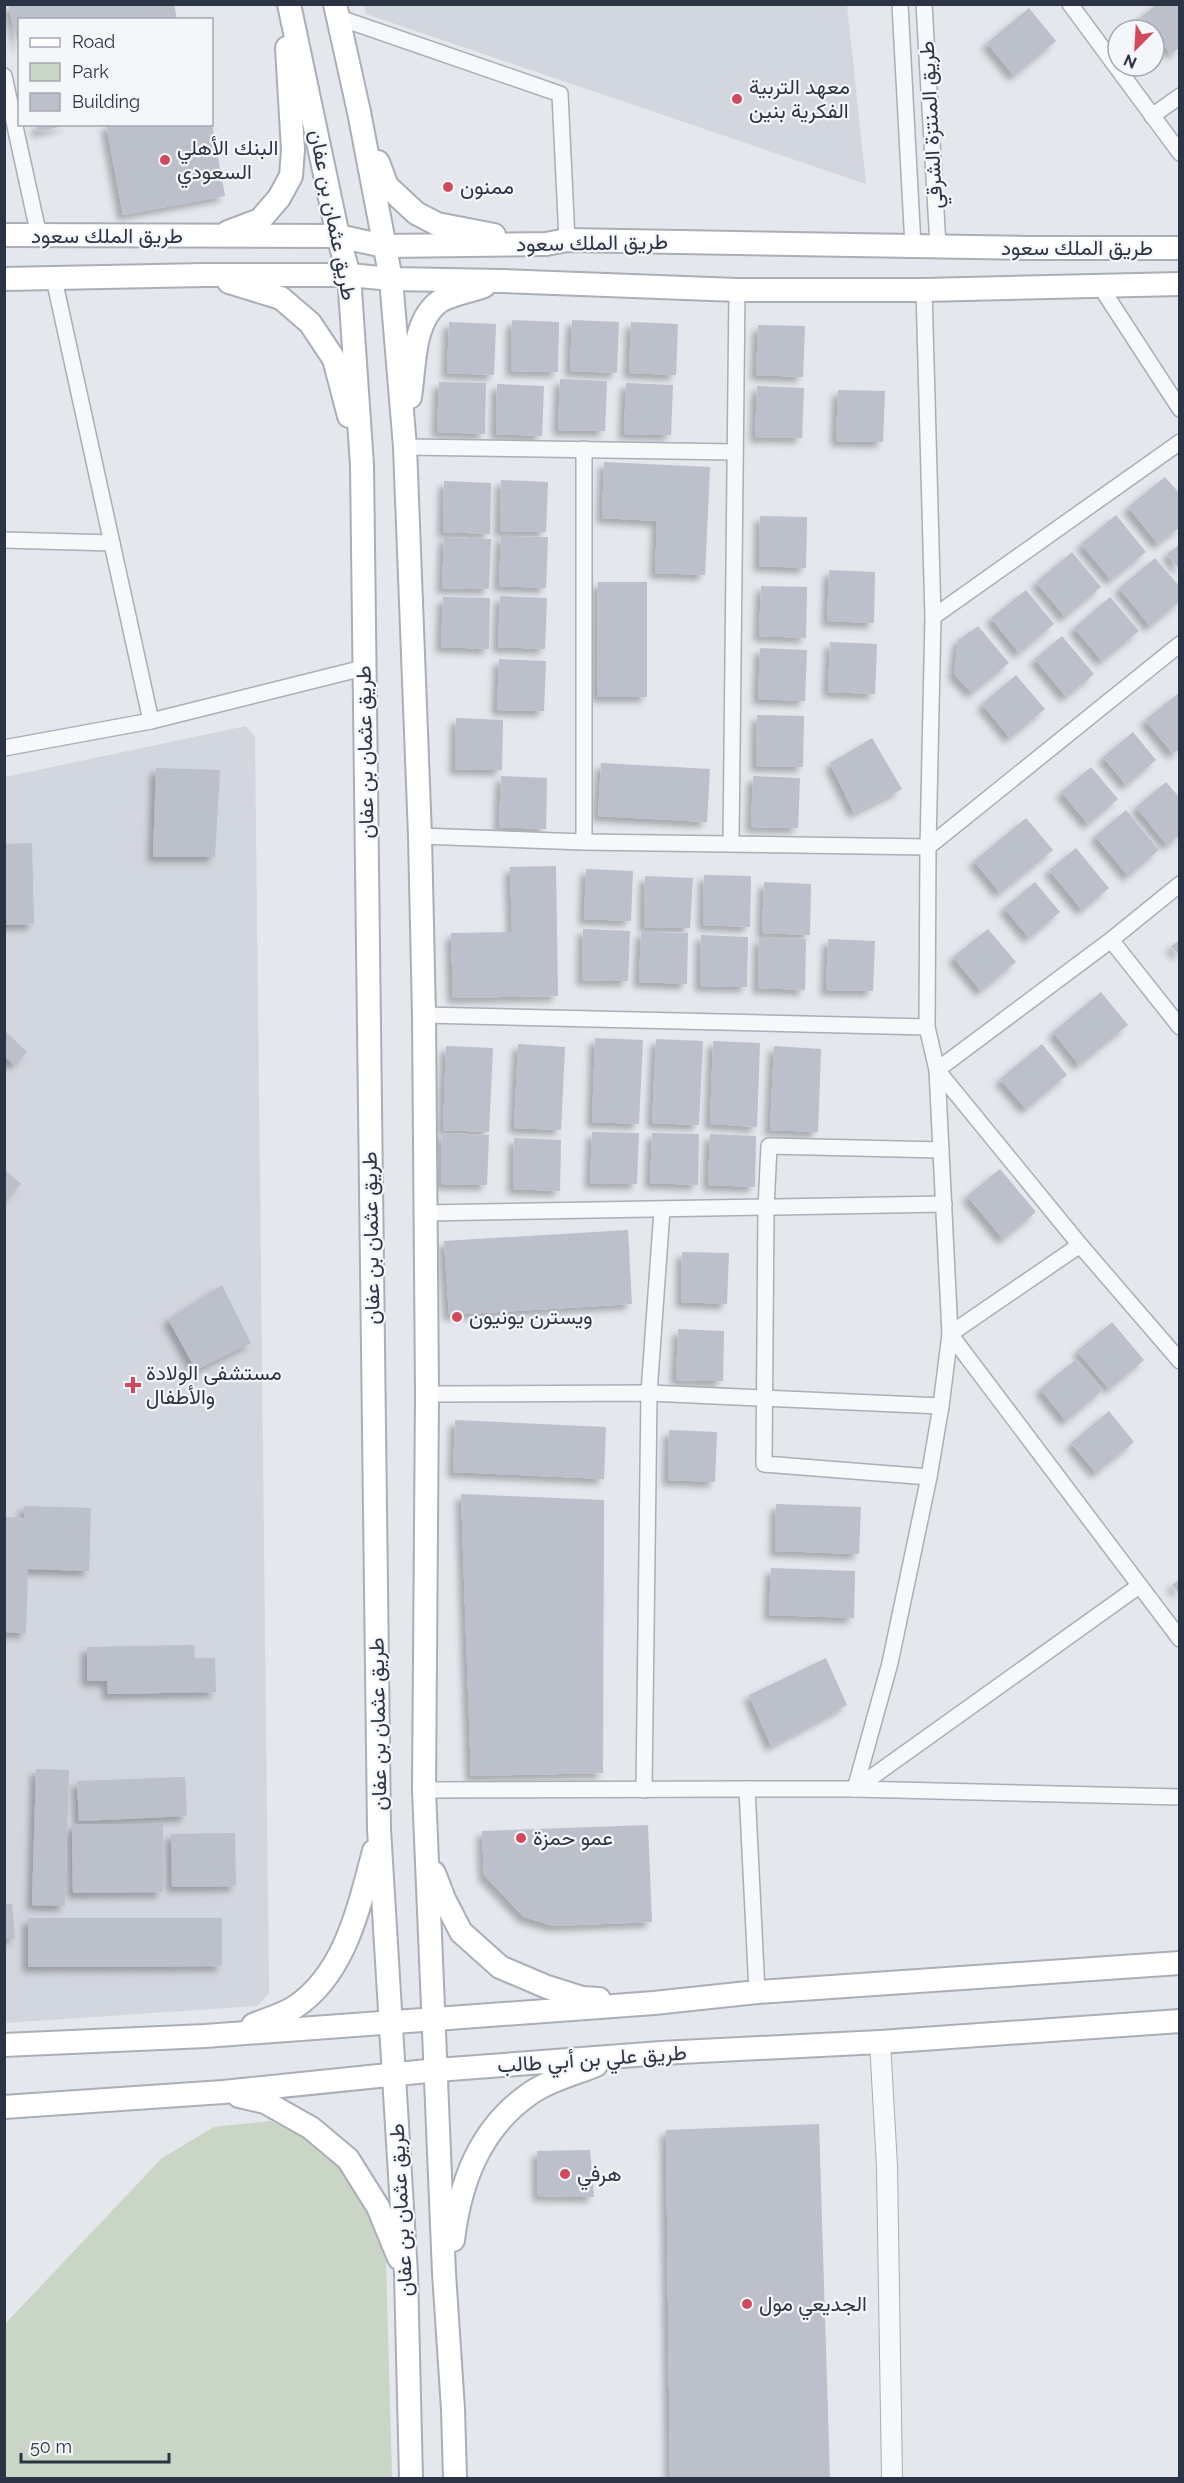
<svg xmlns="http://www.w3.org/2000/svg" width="1184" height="2483" viewBox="0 0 1184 2483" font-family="Raleway,Vazirmatn,sans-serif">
<defs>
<filter id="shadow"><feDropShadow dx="-5.5" dy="5.5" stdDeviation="3" flood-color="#0004"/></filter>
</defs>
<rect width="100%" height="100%" fill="#e4e7ec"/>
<g fill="#d2d6de">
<polygon points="364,5 847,5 866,184 366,14"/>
<polygon points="246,726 255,737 269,1993 257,2006 5,2023 5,777"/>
</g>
<polygon fill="#c9d6c5" points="271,2121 311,2141 341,2166 368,2209 386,2261 392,2478 5,2478 4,2325 162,2158 214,2127"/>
<g fill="#bbc0ca" filter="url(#shadow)">
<polygon points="8,4 174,4 177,20 20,20 19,49"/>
<polygon points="1157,4 1180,4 1180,47 1171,54 1141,17"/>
<polygon points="1029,8 1056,41 1014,76 987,43"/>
<polygon points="36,124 67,124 67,125 38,132"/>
<polygon points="106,124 212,124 225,196 123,215"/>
<polygon points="512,320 559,322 558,372 511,371"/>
<polygon points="572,320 619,322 617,373 570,371"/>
<polygon points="449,322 496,324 494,375 447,373"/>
<polygon points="631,322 678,324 676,375 629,373"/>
<polygon points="758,325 805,326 803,377 756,375"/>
<polygon points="560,379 607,381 605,431 558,430"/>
<polygon points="439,382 486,383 485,434 437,432"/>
<polygon points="626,383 673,385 671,435 624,434"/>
<polygon points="497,384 544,386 542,436 496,434"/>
<polygon points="757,386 804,388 802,438 755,437"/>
<polygon points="838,390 885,391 883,442 836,441"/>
<polygon points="604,462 710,467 705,575 655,573 657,521 602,518"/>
<polygon points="1165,477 1180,494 1180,527 1158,544 1128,507"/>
<polygon points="501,480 548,482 546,532 500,531"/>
<polygon points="444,481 491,483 490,534 443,532"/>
<polygon points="1116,515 1146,552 1111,580 1081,544"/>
<polygon points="760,516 807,517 806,568 759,566"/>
<polygon points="501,536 548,537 546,588 499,586"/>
<polygon points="444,537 491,539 489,589 442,588"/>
<polygon points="1180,544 1180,570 1167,554"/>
<polygon points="1072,552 1101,587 1065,617 1036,582"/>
<polygon points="1155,558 1180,587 1180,601 1150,626 1119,588"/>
<polygon points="829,570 875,572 874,623 827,621"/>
<polygon points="598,582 647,582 647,697 597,697"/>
<polygon points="761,586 807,587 806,638 759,636"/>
<polygon points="1026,590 1054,624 1019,653 991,618"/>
<polygon points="500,596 547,598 545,649 498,647"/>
<polygon points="443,597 490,598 489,649 441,647"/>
<polygon points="1110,597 1139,631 1102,661 1074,628"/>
<polygon points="978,626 1009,663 972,693 954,674 958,640"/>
<polygon points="1062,636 1094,674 1066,697 1035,659"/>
<polygon points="830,642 877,644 875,694 828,692"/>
<polygon points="760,648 807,650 805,701 758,699"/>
<polygon points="499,659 546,661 544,711 497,710"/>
<polygon points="1016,675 1045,709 1010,738 982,704"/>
<polygon points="1180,692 1180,748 1173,754 1145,720"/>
<polygon points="757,715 804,716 803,767 756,766"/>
<polygon points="456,718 503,720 502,770 455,769"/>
<polygon points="1133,732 1156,760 1126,785 1103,757"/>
<polygon points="872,738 902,789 854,813 830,763"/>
<polygon points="601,763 710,769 707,822 598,816"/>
<polygon points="1091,767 1118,799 1088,824 1061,792"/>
<polygon points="156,768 220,770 215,857 153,857"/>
<polygon points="501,776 547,778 546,829 499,827"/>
<polygon points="753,776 800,778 798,828 751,827"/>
<polygon points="1166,782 1180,798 1180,835 1167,845 1136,807"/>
<polygon points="1126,810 1159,850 1128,876 1095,836"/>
<polygon points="1026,818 1053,850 1000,893 974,861"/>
<polygon points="32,843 34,924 4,925 4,844"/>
<polygon points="1076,848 1109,888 1082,910 1049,870"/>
<polygon points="556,866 558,996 453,998 451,933 512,932 510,867"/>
<polygon points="586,869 633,871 631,921 584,919"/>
<polygon points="704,875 751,876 750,927 703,925"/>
<polygon points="645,876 693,878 690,928 644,927"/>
<polygon points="764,882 811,884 810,935 762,933"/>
<polygon points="1035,882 1060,912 1029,938 1004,908"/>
<polygon points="583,929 630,931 628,981 582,980"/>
<polygon points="988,929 1016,962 981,991 953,957"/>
<polygon points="641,932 688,933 687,984 639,982"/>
<polygon points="701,935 748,937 747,987 700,986"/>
<polygon points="759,938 806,939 805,990 758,988"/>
<polygon points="828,939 875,941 873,991 826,990"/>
<polygon points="1180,940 1180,956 1171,946"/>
<polygon points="1101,992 1128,1025 1079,1065 1053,1032"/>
<polygon points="4,1030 27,1052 14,1065 4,1056"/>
<polygon points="595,1038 643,1040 639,1124 592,1122"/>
<polygon points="656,1039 703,1041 699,1125 652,1123"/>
<polygon points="713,1041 760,1043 757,1127 710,1124"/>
<polygon points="518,1044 565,1047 561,1130 514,1128"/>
<polygon points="1042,1044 1067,1075 1026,1109 1000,1079"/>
<polygon points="446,1046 493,1048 489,1132 443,1130"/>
<polygon points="774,1046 821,1049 818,1132 770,1130"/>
<polygon points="592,1132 639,1133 637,1184 590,1183"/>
<polygon points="442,1133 489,1135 487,1185 441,1184"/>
<polygon points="652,1133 699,1134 698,1185 650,1183"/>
<polygon points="710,1134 756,1136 755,1187 708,1185"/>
<polygon points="514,1138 561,1140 560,1191 513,1189"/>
<polygon points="4,1169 21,1184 4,1201"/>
<polygon points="1000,1169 1036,1212 1003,1239 967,1196"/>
<polygon points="628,1230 632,1304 449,1315 444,1241"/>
<polygon points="682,1252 729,1253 727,1304 681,1302"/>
<polygon points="222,1285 251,1343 196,1370 168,1319"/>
<polygon points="1112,1322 1144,1360 1109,1389 1077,1351"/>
<polygon points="678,1329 724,1331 723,1381 676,1380"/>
<polygon points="1076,1359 1103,1390 1066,1421 1040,1389"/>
<polygon points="1109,1411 1134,1442 1096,1473 1071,1443"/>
<polygon points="455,1420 606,1427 604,1479 453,1472"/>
<polygon points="669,1430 717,1432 715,1482 668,1480"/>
<polygon points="461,1494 604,1500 603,1773 471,1776"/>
<polygon points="776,1504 861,1507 859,1554 775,1551"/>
<polygon points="24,1506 91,1508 89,1571 28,1569 26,1633 4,1632 4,1517 24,1518"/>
<polygon points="771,1568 855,1571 854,1618 769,1615"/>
<polygon points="1180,1579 1180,1594 1172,1585"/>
<polygon points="194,1645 195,1658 215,1658 216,1692 108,1694 107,1681 87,1681 87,1647"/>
<polygon points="826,1658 847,1705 771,1746 749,1695"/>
<polygon points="36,1769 69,1770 65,1906 32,1905"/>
<polygon points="185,1777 187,1816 79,1821 77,1781"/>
<polygon points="72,1824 163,1824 163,1892 73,1893"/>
<polygon points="648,1825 652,1922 553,1926 524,1917 484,1875 482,1831"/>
<polygon points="235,1833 236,1886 172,1887 171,1834"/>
<polygon points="4,1904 12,1904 15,1939 4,1939"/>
<polygon points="28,1918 222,1918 222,1966 28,1967"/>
<polygon points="819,2124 830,2478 670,2478 666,2130"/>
<polygon points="590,2150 594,2197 538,2196 537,2151"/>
</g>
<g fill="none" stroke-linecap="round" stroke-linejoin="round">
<defs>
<g id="minor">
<polyline points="900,4 913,246"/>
<polyline points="924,4 938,246"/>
<polyline points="1070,4 1180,153"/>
<polyline points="337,17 560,94 567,240"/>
<polyline points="4,76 39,236"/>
<polyline points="1152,116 1180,96"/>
<polyline points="54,279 151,721"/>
<polyline points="1100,286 1180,409"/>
<polyline points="405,447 735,452"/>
<polyline points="584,449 584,842"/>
<polyline points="4,540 112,543"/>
<polyline points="933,617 1180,442"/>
<polyline points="4,748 151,721 363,668"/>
<polyline points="420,836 584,842 928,847 1180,644"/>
<polyline points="731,844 737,290"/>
<polyline points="1180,884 1111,940 937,1070 1080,1245 1180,1361"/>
<polyline points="1111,940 1180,1027"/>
<polyline points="424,1015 927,1027"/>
<polyline points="425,1213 944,1204"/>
<polyline points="1080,1245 950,1334 1180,1639"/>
<polyline points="427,1394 649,1393 941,1406"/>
<polyline points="929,1477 764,1464 766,1208 769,1146 941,1150"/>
<polyline points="855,1789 1139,1586"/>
<polyline points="855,1789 1180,1797"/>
<polyline points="424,1790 747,1789"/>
<polyline points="644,1790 649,1393 662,1210"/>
<polyline points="757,1992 747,1789 855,1789 890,1663 929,1477 941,1406 950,1334 937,1070 927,1027 928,847 933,617 924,290"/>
</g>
<polyline id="tertiary" points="880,2042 887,2166 892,2478"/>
<g id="secondary">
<polyline points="289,4 338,236 349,275 362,465 379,1829 406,2274 411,2478"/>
<polyline points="335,4 359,112 391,279 405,447 420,836 424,1015 427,1394 424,1790 444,2273 453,2409 455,2478"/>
<polyline points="378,162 387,186 416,213 437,224 494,235"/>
<polyline points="228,232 260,220 279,198 291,176 293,150 287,48"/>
<polyline points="4,235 338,236 384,246 546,244 567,240 1027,248 1180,248"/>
<polyline points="4,279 204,275 349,275 391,279 501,281 737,290 924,290 1180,284"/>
<polyline points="229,282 281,298 310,323 334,359 349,416"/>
<path d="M410 397C415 366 412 321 440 301 452 294 471 291 484 286"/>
<polyline points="434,1873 444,1899 461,1932 500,1967 547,1987 582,1998 599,1999"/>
<path d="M253 2025C267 2019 283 2015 295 2007 346 1973 359 1906 374 1851"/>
<polyline points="4,2045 205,2036 654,2003 757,1992 1180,1963"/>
<polyline points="239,2096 265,2102 311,2128 348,2159 378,2207 399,2258"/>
<polyline points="4,2107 223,2092 437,2070 661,2053 880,2042 1180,2021"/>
<path d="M453 2240C460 2183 479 2130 528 2095 547 2081 574 2074 596 2065"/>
</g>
</defs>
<use href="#minor" stroke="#a9aeb7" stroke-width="18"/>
<use href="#tertiary" stroke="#a9aeb7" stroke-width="22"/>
<use href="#secondary" stroke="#a9aeb7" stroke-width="26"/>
<use href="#minor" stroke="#f7f8fa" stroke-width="15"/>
<use href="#tertiary" stroke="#f7f8fa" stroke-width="20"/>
<use href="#secondary" stroke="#fff" stroke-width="22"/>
</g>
<g fill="#d1495b" stroke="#f4f6f9" stroke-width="2">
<circle cx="737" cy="99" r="6"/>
<circle cx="165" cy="160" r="6"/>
<circle cx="448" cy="187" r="6"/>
<circle cx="457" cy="1317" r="6"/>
<path d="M130 1376h6v6h6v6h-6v6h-6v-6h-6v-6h6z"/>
<circle cx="521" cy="1838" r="6"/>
<circle cx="565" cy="2174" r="6"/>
<circle cx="747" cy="2304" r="6"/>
</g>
<g text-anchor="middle" stroke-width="4.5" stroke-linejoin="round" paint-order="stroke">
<g font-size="21" fill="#2b3445" stroke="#f4f6f9" text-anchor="start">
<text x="749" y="94">معهد التربية<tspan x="749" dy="24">الفكرية بنين</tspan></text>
<text x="177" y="155">البنك الأهلي<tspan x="177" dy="24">السعودي</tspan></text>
<text x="460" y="194">ممنون</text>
<text x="469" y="1324">ويسترن يونيون</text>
<text x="146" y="1380">مستشفى الولادة<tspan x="146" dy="24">والأطفال</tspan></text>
<text x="533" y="1845">عمو حمزة</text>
<text x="577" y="2181">هرفي</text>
<text x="759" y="2311">الجديعي مول</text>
</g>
<g font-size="21" fill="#2b3445" stroke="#f4f6f9">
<text transform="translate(931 125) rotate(-93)" y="7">طريق المنتزة الشرقي</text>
<text transform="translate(333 215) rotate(79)" y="7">طريق عثمان بن عفان</text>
<text x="107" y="243">طريق الملك سعود</text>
<text transform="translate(592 243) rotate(-1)" y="7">طريق الملك سعود</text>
<text x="1077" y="255">طريق الملك سعود</text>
<text transform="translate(365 752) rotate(-91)" y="7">طريق عثمان بن عفان</text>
<text transform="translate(371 1238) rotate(-91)" y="7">طريق عثمان بن عفان</text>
<text transform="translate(378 1724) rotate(-91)" y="7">طريق عثمان بن عفان</text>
<text transform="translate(592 2059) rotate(-4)" y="7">طريق علي بن أبي طالب</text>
<text transform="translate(401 2210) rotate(-93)" y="7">طريق عثمان بن عفان</text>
</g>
</g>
<rect width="1184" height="2483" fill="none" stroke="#2b3445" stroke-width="12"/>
<rect x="18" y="18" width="195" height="108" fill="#f4f6f9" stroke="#a4a8b1" stroke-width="1.5"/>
<rect x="30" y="38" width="30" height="9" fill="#ffffff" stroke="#a4a8b1" stroke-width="1.5"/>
<text x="72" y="48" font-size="18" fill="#2b3445">Road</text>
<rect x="30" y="63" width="30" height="18" fill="#c9d6c5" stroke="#a4a8b1" stroke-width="1.5"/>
<text x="72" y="78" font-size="18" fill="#2b3445">Park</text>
<rect x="30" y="93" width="30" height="18" fill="#bbc0ca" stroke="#a4a8b1" stroke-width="1.5"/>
<text x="72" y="108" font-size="18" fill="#2b3445">Building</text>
<g transform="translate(1136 48) rotate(204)"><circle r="28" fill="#f4f6f9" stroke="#a4a8b1" stroke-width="1.5"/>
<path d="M0-4.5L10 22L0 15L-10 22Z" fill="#d1495b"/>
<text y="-9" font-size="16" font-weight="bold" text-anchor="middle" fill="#2b3445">N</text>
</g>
<path d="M21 2453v9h148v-9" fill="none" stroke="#2b3445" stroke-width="3"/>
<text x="30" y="2453" font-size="18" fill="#2b3445" stroke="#f4f6f9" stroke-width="4.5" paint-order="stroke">50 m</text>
</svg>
